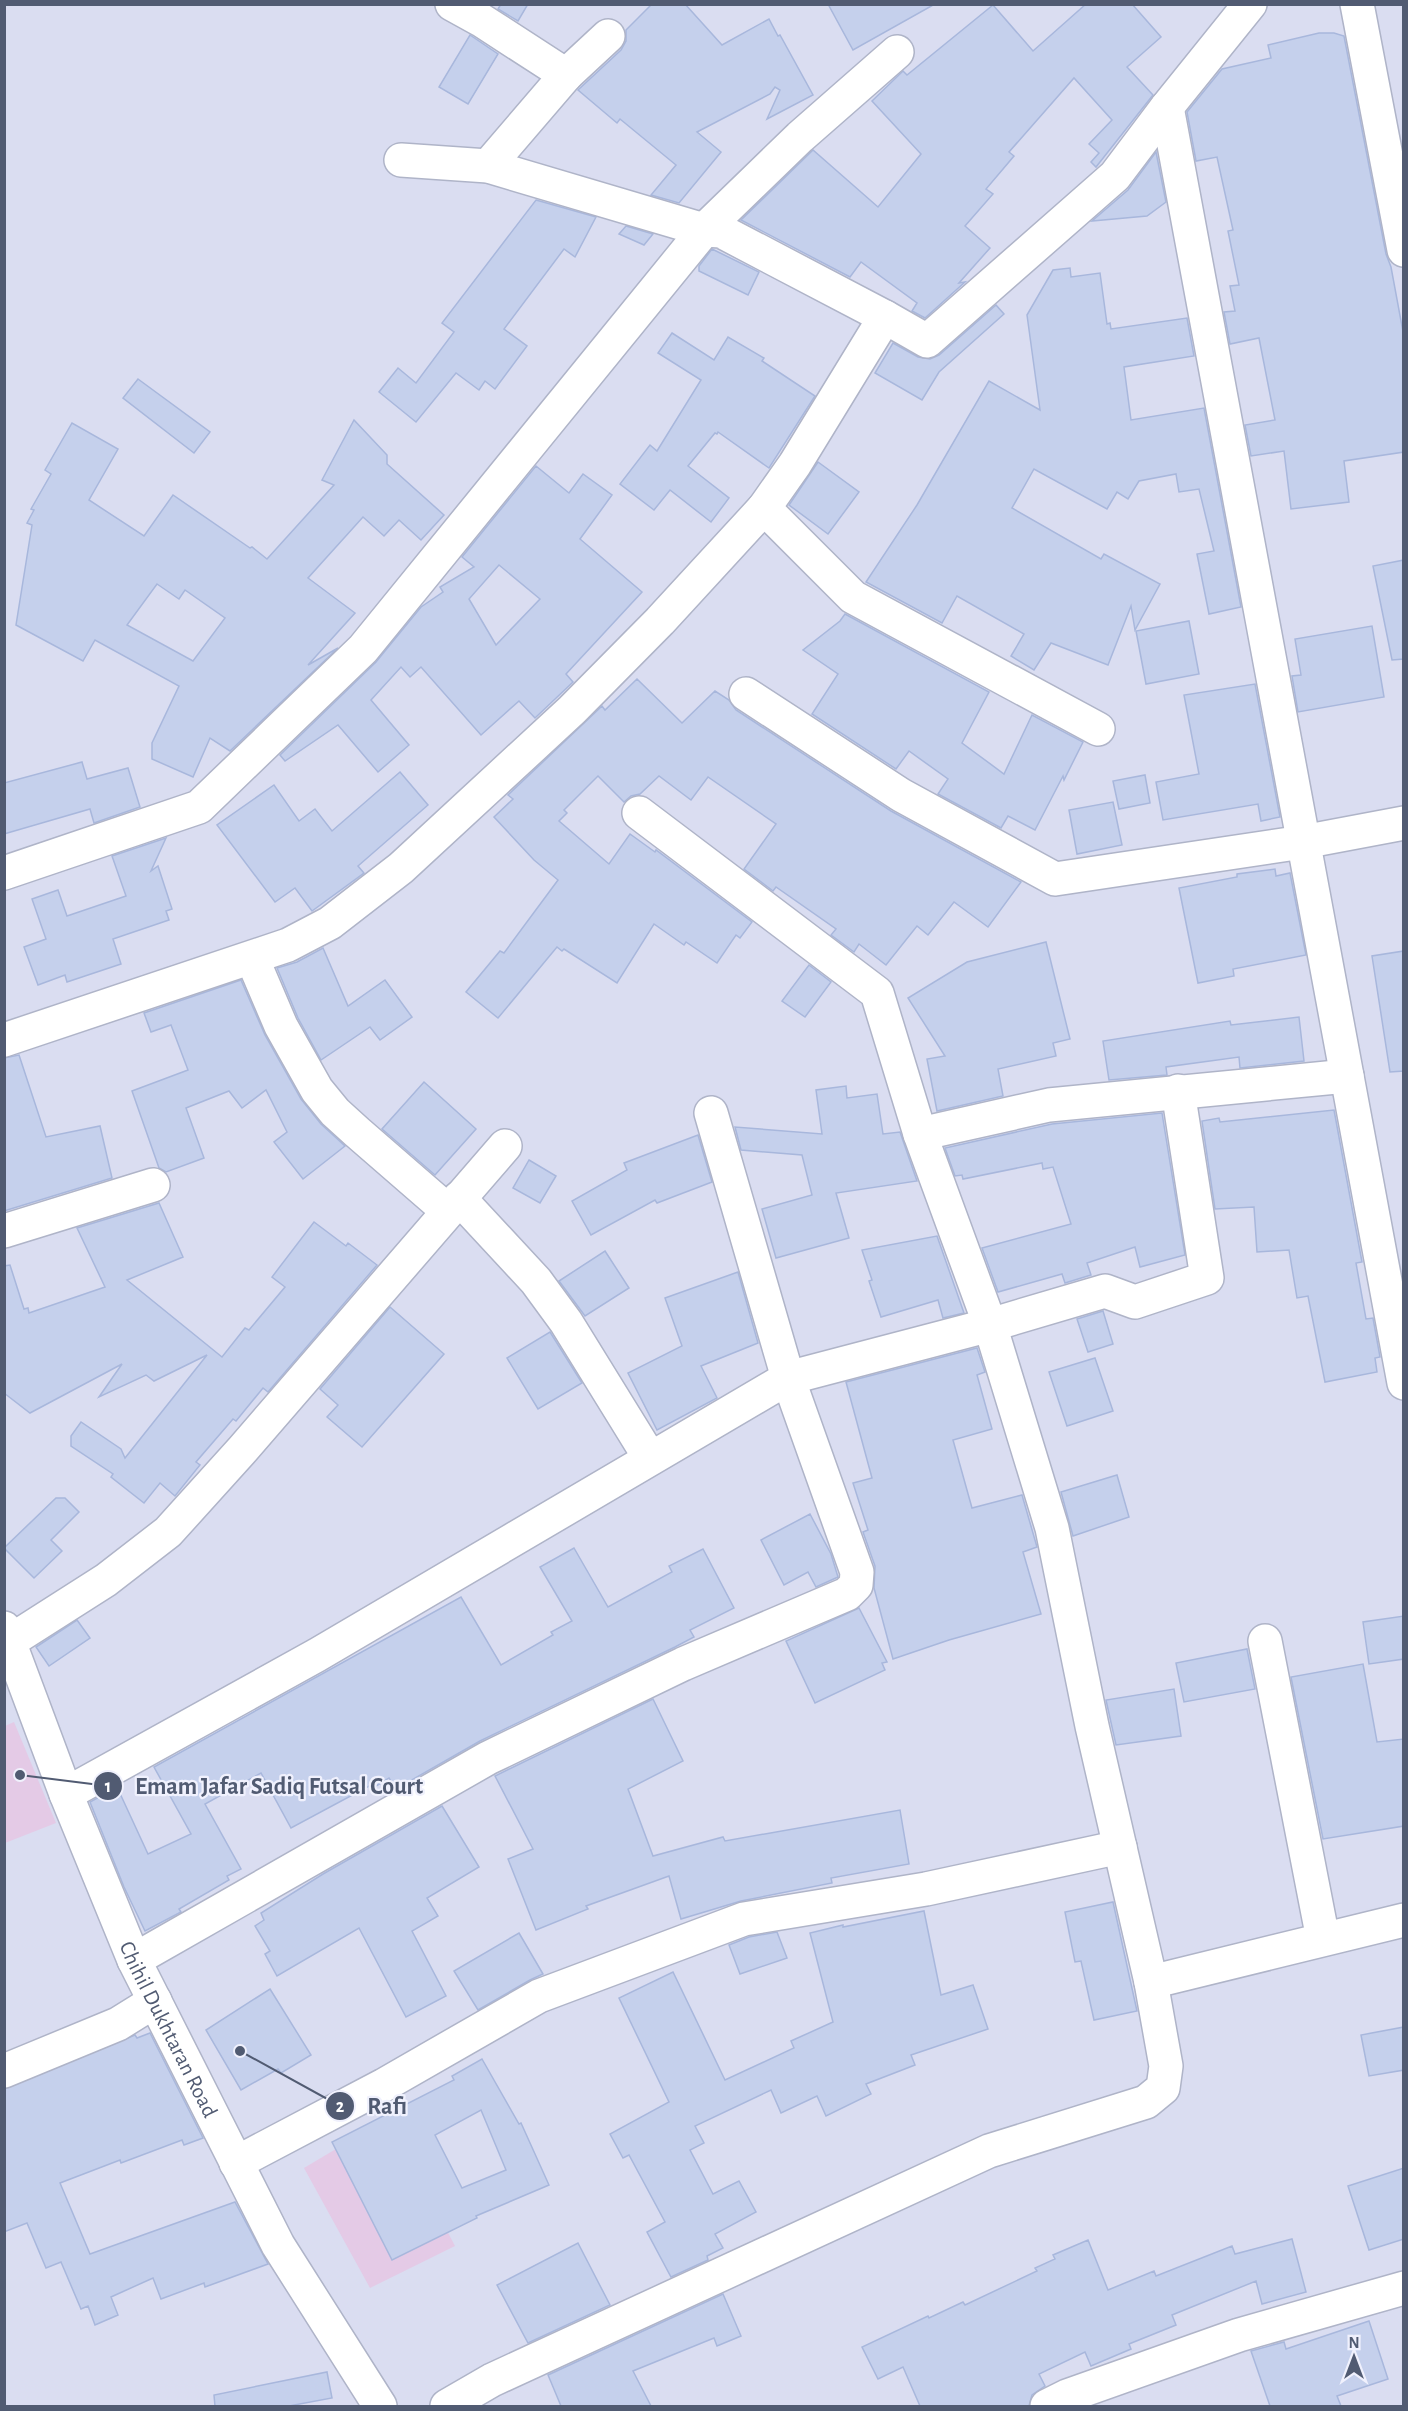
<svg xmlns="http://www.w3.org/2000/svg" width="1408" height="2411" viewBox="0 0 1408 2411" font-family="'Alegreya Sans',sans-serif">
<rect width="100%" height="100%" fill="#eaebfa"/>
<rect fill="#daddf1" x="5" y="5" width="1398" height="2401"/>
<g fill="#e4cae6">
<polygon points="14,1722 56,1823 5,1843 5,1726"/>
<polygon points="388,2118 455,2246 370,2288 304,2168"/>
</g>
<g fill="#c5d0ec" stroke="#a8b7dc" stroke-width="1.5" fill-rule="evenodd">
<polygon points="501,4 528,4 518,21 498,9"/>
<polygon points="652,4 685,4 722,45 769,19 778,36 780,35 813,95 767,119 780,90 775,87 770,94 697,132 721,152 679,203 651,195 676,165 620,119 617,123 578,90 621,50 626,41 626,30"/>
<polygon points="828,4 935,4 853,50"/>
<polygon points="1086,4 1132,4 1161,37 1127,67 1153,95 1096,167 1091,162 1099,153 1089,144 1112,120 1074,78 1009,152 1014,156 986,189 993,194 965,226 990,248 959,283 965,282 925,318 912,311 917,303 861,262 850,277 741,220 813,150 878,207 921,154 872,101 903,71 907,75 993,5 1033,51"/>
<polygon points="1319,33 1334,33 1344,36 1386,254 1391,267 1404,337 1404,452 1344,461 1349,502 1291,509 1284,451 1251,456 1245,425 1275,420 1259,338 1230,344 1224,312 1235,311 1230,286 1239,285 1228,231 1233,230 1217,157 1196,161 1187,112 1222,69 1271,58 1268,45"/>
<polygon points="470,35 498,54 468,104 439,87"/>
<polygon points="1156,152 1166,202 1147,216 1092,221 1128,190"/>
<polygon points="536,200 596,217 575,257 564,249 504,329 527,346 495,389 485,381 479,390 456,373 416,422 379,392 398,368 416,383 454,332 442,323"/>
<polygon points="626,226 653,234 644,245 619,234"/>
<polygon points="712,249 759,272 748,295 699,271 699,266"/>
<polygon points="1070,268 1071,277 1100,273 1107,324 1110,323 1111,329 1187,318 1194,356 1124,367 1131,420 1204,408 1241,607 1209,614 1197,554 1214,551 1199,489 1179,492 1176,474 1139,481 1128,499 1117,492 1107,509 1034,469 1012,508 1101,559 1104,554 1160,584 1135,630 1131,606 1108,665 1051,643 1034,670 1011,656 1024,634 957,596 942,623 866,582 917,505 989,381 1040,410 1027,315 1053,270"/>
<polygon points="996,305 1004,314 939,372 922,400 875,373 893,343 918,357 930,359 939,355"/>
<polygon points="672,333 714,360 728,337 764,358 762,361 815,396 769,468 718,432 717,434 715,433 688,466 729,498 711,522 670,490 654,510 620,484 650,445 657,451 701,380 658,353"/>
<polygon points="138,379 210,432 194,453 123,398"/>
<path d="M354 420 387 455V464L444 515 421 540 399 520 384 536 363 517 308 578 355 613 308 665 338 648 230 751 210 738 193 777 152 759V743L179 686 95 640 83 661 16 625 32 525 27 523 34 510 31 509 51 474 45 470 72 423 118 449 89 500 144 536 173 495 250 548 252 547 267 559 334 485 322 480ZM157 584 179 599 185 590 225 618 193 661 127 625Z"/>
<polygon points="818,462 859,492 828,534 789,505"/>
<path d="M536 466 569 493 583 474 612 495 580 539 642 592 566 674 573 682 535 718 519 701 481 735 421 667 410 677 401 667 371 700 409 745 378 772 338 725 285 761 280 755 376 662 421 607 443 592 440 587 474 567 462 557ZM499 565 540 599 496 645 469 599Z"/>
<polygon points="1404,560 1404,659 1392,660 1373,566"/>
<polygon points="845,614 989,692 962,743 1004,774 1032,715 1083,742 1064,780 1063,776 1035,830 1008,816 1001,828 938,794 948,779 909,751 896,769 812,714 838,674 803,650 840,621"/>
<polygon points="1189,621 1199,674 1146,684 1136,631"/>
<polygon points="1372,626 1384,697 1298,712 1292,676 1301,675 1295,639"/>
<polygon points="637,679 682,723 715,691 729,700 736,710 891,811 1021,882 988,927 954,902 928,935 917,926 886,965 859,944 854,952 831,935 836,929 776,887 773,891 744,869 776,824 708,777 691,800 659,776 640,794 631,796 624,802 598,776 564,810 567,813 559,821 609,864 630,834 655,852 656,850 752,922 740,938 736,935 717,963 686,942 684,945 654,924 617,983 564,949 562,951 557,947 498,1018 466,992 500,951 504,953 558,880 534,860 494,817 513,799 508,795 602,706 605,710"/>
<polygon points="1255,684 1280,817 1261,821 1258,804 1163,820 1156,782 1199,774 1184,695"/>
<polygon points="82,762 87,779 128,768 140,807 94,823 90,809 4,834 4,783"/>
<polygon points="400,772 428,805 358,866 364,873 312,911 295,888 275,902 217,825 274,785 299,821 315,809 332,831"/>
<polygon points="1145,775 1150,803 1119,809 1113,781"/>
<polygon points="1113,802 1122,845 1077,854 1069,810"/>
<polygon points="166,838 151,871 158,866 172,909 166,911 169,920 113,939 121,964 67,982 65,975 38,985 24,947 46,939 32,899 58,890 67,916 126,896 112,856"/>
<polygon points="1275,869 1276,876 1290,873 1306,955 1233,969 1234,976 1198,983 1179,888 1237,877 1237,874"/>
<polygon points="1046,942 1070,1039 1053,1043 1056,1056 998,1069 1003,1096 937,1111 927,1059 945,1056 908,998 967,962"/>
<polygon points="323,948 348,1006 385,980 412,1017 380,1040 370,1027 321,1060 298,1018 277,968 297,962"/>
<polygon points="1404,951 1404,1071 1390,1072 1372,956"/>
<polygon points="809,965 831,982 805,1017 782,1001"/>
<polygon points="241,980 265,1035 301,1099 321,1124 345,1146 303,1179 274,1142 287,1132 266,1090 242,1108 229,1091 186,1108 204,1158 166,1172 159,1168 132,1091 188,1070 171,1025 151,1032 144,1013"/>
<polygon points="1299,1017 1304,1061 1240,1068 1239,1057 1166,1067 1167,1075 1109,1080 1103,1041 1230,1021 1231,1025"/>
<polygon points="19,1055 46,1137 100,1126 112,1178 4,1211 4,1058"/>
<polygon points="424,1082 476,1129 435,1175 382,1129"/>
<polygon points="846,1086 847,1098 877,1094 883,1134 900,1132 917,1181 836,1193 849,1238 776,1258 762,1209 812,1195 802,1155 741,1150 735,1127 822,1134 816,1090"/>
<polygon points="1334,1110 1362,1262 1356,1263 1366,1319 1373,1318 1380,1357 1375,1358 1377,1372 1325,1382 1308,1296 1297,1298 1289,1250 1257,1252 1254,1207 1215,1209 1202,1121 1219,1118 1220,1122"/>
<polygon points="1162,1113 1185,1255 1140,1267 1135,1247 1087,1263 1091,1275 1065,1283 1062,1274 998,1292 982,1248 1071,1224 1053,1167 1043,1169 1042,1163 963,1179 962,1175 955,1176 945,1148 1052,1124"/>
<polygon points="698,1135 712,1182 657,1203 655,1200 591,1235 572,1201 627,1170 624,1163"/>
<polygon points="529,1160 556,1176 540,1203 513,1188"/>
<polygon points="159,1203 183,1257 127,1280 222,1357 245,1328 249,1330 285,1287 272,1277 314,1222 346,1246 348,1243 377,1265 268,1392 263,1388 236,1421 233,1419 196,1462 200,1465 175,1496 160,1483 144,1503 111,1477 113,1474 71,1446 71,1436 81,1422 121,1449 125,1458 207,1355 154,1381 146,1375 99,1397 122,1364 30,1413 4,1393 4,1266 10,1265 24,1309 28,1308 29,1313 105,1287 77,1228"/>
<polygon points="937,1236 964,1313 943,1318 938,1300 881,1317 869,1281 872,1280 862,1250"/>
<polygon points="605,1251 629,1288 585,1316 559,1281"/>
<polygon points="738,1272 758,1343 701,1366 717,1398 657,1430 628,1373 682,1346 665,1298"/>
<polygon points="390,1307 444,1354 362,1447 327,1417 338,1405 320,1389"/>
<polygon points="1103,1311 1113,1344 1088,1352 1077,1319"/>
<polygon points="550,1332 582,1383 538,1409 507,1358"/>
<polygon points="977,1348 985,1372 977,1375 992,1429 953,1440 972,1508 1022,1495 1037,1547 1023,1552 1041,1614 949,1640 893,1659 874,1588 875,1566 863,1532 868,1530 853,1483 872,1478 846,1382"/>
<polygon points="1095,1358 1113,1411 1067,1426 1049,1372"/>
<polygon points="1117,1475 1129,1517 1073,1536 1061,1492"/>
<polygon points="56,1498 65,1498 79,1512 51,1540 62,1551 34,1578 4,1548"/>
<polygon points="810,1514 831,1554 838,1577 816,1587 808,1572 784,1585 761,1540"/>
<polygon points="574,1548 608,1607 672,1572 669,1566 703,1549 734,1608 690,1630 694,1637 675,1647 480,1741 396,1789 389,1778 373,1788 371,1785 291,1828 261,1773 205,1804 241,1869 227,1876 229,1880 179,1909 181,1912 145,1931 124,1887 90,1802 117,1787 148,1854 191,1834 154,1767 461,1597 501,1665 553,1635 551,1632 572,1621 540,1567"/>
<polygon points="859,1608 887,1662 882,1663 885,1670 815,1703 786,1641"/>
<polygon points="1404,1616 1404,1659 1369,1664 1363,1622"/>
<polygon points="77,1620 90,1638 49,1666 36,1647"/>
<polygon points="1247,1649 1255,1689 1184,1702 1176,1663"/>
<polygon points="1363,1664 1377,1742 1404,1739 1404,1826 1323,1839 1291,1677"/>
<polygon points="1174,1689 1181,1736 1116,1745 1106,1700"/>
<polygon points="653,1699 683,1761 628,1789 653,1856 723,1837 725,1841 900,1810 909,1864 831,1878 832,1883 741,1901 681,1919 669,1876 586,1906 588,1909 536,1930 508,1859 533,1849 495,1776"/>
<polygon points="442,1806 479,1867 427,1898 438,1916 412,1931 446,1996 406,2017 359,1928 277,1976 265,1954 270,1951 255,1926 264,1920 261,1913 323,1874"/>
<polygon points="1113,1902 1137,2011 1094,2020 1081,1961 1075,1962 1065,1912"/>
<polygon points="924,1911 941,1995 973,1985 988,2029 911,2055 915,2065 866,2084 871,2094 826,2116 817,2096 781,2113 771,2090 695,2126 704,2143 690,2150 713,2194 739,2181 756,2212 715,2234 723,2248 707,2256 708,2260 671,2277 647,2232 665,2222 629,2155 623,2158 610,2134 669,2102 619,1998 673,1972 725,2080 794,2048 791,2041 833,2022 810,1933 843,1925 843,1927"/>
<polygon points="777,1932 787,1958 740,1974 729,1945 749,1937"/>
<polygon points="519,1933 543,1974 530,1980 478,2010 454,1971"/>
<polygon points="270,1989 311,2055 281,2073 278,2069 241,2090 206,2030"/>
<polygon points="1404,2027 1404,2070 1369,2076 1361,2035"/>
<polygon points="150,2033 203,2138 184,2145 182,2140 121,2163 120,2160 60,2183 90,2254 235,2202 268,2264 205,2287 204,2283 161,2299 153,2278 111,2297 118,2315 95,2325 88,2306 81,2309 61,2262 46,2268 27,2223 4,2232 4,2089 135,2035 137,2038"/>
<path d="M482 2059 519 2124 521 2123 549 2185 476 2216 477 2218 392 2260 332 2142 454 2080 452 2076ZM481 2110 506 2170 462 2188 435 2135Z"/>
<polygon points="1404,2168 1404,2239 1369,2250 1348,2186"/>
<polygon points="1292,2239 1306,2292 1262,2304 1256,2281 1172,2315 1176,2325 1129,2344 1131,2349 1091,2366 1085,2352 1039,2374 1045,2386 1032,2395 1029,2406 920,2406 903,2367 878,2379 862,2347 928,2316 929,2318 963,2302 965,2305 1037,2271 1035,2268 1055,2259 1053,2255 1088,2240 1108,2290 1154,2271 1156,2276 1232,2246 1235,2254"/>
<polygon points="578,2243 610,2305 528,2343 497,2285"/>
<polygon points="723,2294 741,2336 717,2346 714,2338 633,2371 651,2406 561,2406 548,2375"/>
<polygon points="1369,2321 1388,2379 1337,2396 1341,2406 1270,2406 1251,2351 1284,2342 1286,2349"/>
<polygon points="327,2372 332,2398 289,2406 215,2406 214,2395"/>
</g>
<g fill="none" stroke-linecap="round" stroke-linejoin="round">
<defs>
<g id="minor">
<polyline points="452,4 481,20 566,75"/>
<polyline points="1357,4 1404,250"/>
<polyline points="1167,107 1404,1383"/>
<polyline points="401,160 488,166 704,230 721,231 885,317 927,341 1115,176 1167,107 1250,4"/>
<polyline points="488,166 566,75 608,36"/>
<polyline points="764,508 853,597 1098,729"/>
<polyline points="746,694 901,795 1055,879 1303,842 1404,823"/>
<polyline points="4,873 199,807 363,649 704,230 800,137 897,52"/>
<polyline points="252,958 281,1026 317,1090 335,1112 357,1132 448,1211"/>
<polyline points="4,1040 288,945 330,923 401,868 572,710 660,621 764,508 795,464 885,317"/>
<polyline points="920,1134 1049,1105 1347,1076"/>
<polyline points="459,1198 536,1281 566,1322 650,1458"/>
<polyline points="4,1231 153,1185"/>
<path id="s1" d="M4 1628 66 1794 134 1960 278 2245 380 2406"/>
<polyline points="1265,1641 1323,1939"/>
<polyline points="4,1645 106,1580 168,1532 243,1449 505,1146"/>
<polyline points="66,1794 317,1655 788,1378 990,1325 1105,1291 1135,1302 1207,1278 1178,1091"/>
<polyline points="134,1960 488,1758 683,1664 847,1594 856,1585 857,1572 788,1378 711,1113"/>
<polyline points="1151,1982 1404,1920"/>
<polyline points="4,2071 118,2024 155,2001"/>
<polyline points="236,2163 384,2085 539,1996 744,1919 926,1889 1120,1847"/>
<polyline points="447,2406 492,2380 989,2151 1146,2102 1163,2088 1166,2066 1151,1982 1092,1726 1052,1528 990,1325 920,1134 877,993 639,813"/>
<polyline points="1047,2406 1067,2396 1239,2335 1404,2288"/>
</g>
</defs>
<use href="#minor" stroke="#afb4c8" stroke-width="36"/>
<use href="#minor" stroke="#fff" stroke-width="33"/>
</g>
<g text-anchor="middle" stroke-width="4.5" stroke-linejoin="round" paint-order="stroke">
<g font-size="22" fill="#515b72" stroke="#f0f1fd">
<text dy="8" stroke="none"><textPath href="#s1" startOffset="434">Chihil Dukhtaran Road</textPath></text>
</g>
</g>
<path fill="none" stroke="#515b72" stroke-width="2" d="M20 1775L108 1786M240 2051L340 2106"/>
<g fill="#515b72" stroke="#f0f1fd" stroke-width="2">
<circle cx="20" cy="1775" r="6"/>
<circle cx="240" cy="2051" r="6"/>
<circle cx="108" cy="1786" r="15"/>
<circle cx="340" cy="2106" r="15"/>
</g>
<g font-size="18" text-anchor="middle" font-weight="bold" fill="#fff">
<text x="108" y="1792">1</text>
<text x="340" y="2112">2</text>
</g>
<g font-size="24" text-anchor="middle" font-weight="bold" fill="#515b72" stroke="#f0f1fd" stroke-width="4.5" stroke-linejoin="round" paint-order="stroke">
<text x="279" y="1794">Emam Jafar Sadiq Futsal Court</text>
<text x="387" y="2114">Rafi</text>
</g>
<rect width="1408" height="2411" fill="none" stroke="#515b72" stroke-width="12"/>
<g transform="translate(1354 2357)" stroke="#f0f1fd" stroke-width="4.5" paint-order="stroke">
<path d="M0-4.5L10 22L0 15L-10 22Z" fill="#515b72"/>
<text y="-9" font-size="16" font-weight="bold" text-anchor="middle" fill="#515b72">N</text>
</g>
</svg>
